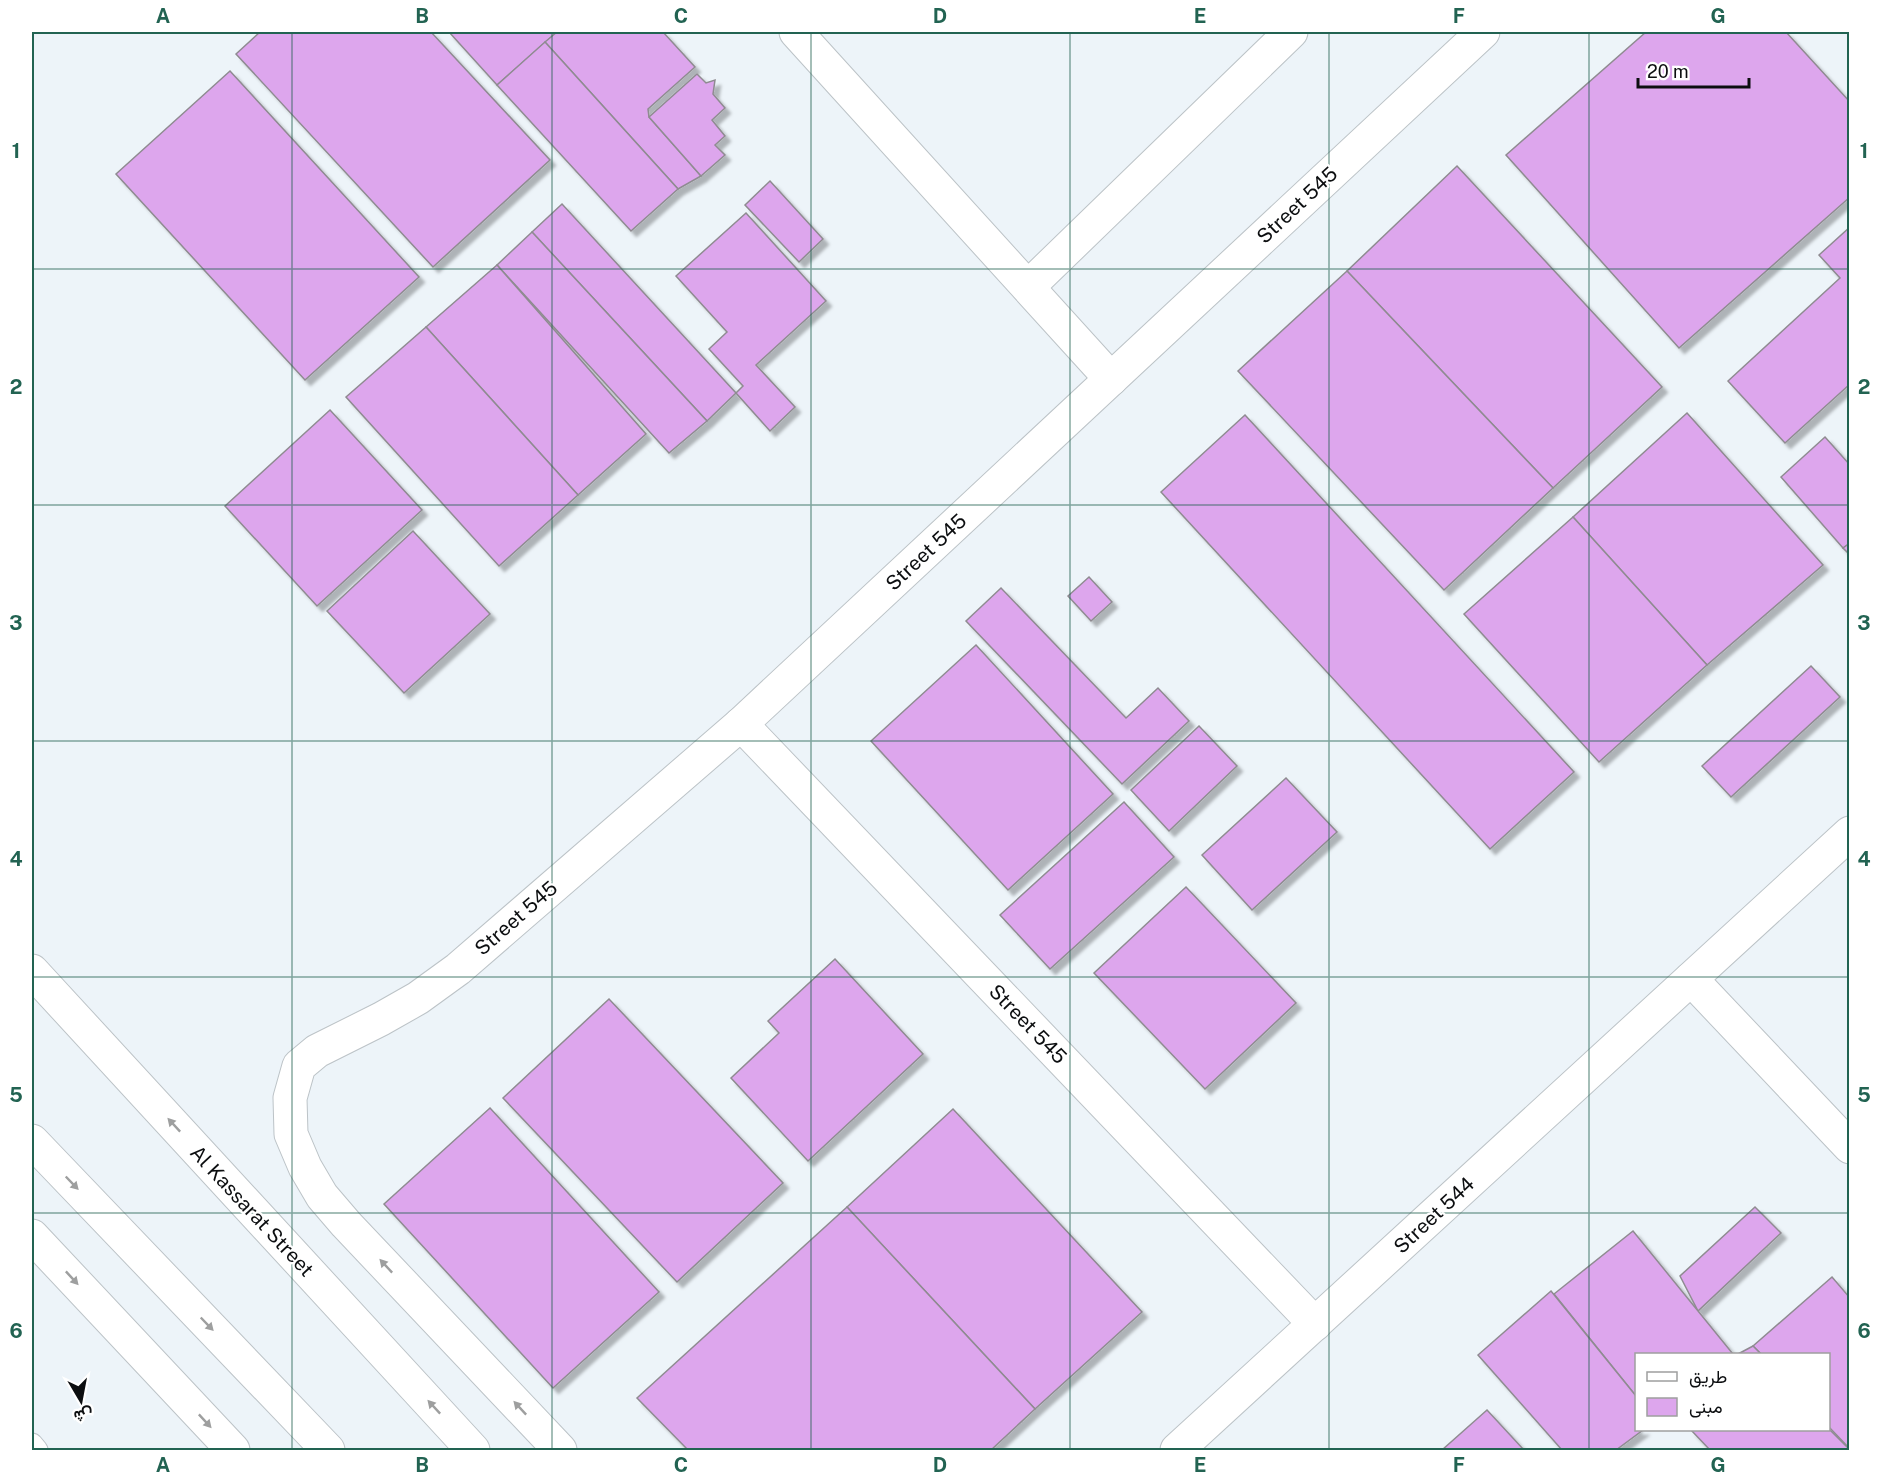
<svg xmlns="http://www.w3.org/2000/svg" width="1881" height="1482" viewBox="0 0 1881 1482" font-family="'Public Sans',Vazirmatn,sans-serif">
<defs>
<filter id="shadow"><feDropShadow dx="5.5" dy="5.5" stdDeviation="1.5" flood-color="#0004"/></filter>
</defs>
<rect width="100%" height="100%" fill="#edf4f9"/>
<g fill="#dda6ed" stroke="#8f8b91" stroke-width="1.5" filter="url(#shadow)">
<polygon points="260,32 431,32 550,160 433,267 236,54"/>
<polygon points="449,32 557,32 497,85"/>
<polygon points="557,32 663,32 695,67 648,109 649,117 701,176 678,189 545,42"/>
<polygon points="1646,32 1786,32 1850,102 1850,197 1679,348 1506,155"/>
<polygon points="545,42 678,189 631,231 497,85"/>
<polygon points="230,71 419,277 305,380 116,174"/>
<polygon points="697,74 706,83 715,80 713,94 725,108 712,120 725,136 715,145 725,155 701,176 649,117"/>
<polygon points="1457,166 1662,387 1553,488 1347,271"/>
<polygon points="770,181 823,239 799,262 745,205"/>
<polygon points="562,204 736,393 707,421 532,232"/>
<polygon points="746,213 826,301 756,365 795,407 770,431 736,393 743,386 709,349 727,332 676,276"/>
<polygon points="1850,227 1850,384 1785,443 1728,381 1840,278 1819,255"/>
<polygon points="532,232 707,421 669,453 497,265"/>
<polygon points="497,265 646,434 578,495 426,327"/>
<polygon points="1347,271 1553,488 1444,590 1238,371"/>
<polygon points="426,327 578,495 499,566 346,397"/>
<polygon points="330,410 422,510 317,606 225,506"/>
<polygon points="1687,413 1823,565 1707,665 1573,517"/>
<polygon points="1245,415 1574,772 1490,849 1161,492"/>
<polygon points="1825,437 1850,465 1850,543 1843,548 1781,477"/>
<polygon points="1573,517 1707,665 1599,762 1464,614"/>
<polygon points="413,531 490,614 404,693 327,611"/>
<polygon points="1850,543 1850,555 1843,548"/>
<polygon points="1089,577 1112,602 1091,621 1068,596"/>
<polygon points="1001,588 1126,718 1158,688 1189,721 1122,784 966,621"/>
<polygon points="976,645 1113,794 1008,890 871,741"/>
<polygon points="1811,666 1840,697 1731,797 1702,766"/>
<polygon points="1199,726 1237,766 1169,831 1131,790"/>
<polygon points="1286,778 1337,832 1252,910 1202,855"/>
<polygon points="1124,802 1174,857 1050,969 1000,915"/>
<polygon points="1186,887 1296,1003 1205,1089 1094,973"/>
<polygon points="835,959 923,1054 808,1161 731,1078 779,1033 768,1021"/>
<polygon points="609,999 783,1183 677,1282 503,1098"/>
<polygon points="490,1108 659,1292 553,1388 384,1204"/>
<polygon points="953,1109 1142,1312 1035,1409 847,1207"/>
<polygon points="847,1207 1035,1409 991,1450 688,1450 637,1398"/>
<polygon points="1755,1207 1781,1233 1698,1311 1680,1276"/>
<polygon points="1633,1231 1733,1354 1636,1354 1636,1396 1554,1294"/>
<polygon points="1832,1277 1850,1298 1850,1449 1828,1426 1828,1354 1761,1354 1753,1346"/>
<polygon points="1551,1291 1636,1396 1636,1430 1643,1430 1616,1450 1562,1450 1478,1355"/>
<polygon points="1753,1346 1761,1354 1738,1354"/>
<polygon points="1487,1410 1524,1450 1442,1450"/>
<polygon points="1828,1428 1850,1450 1710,1450 1691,1430 1828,1430"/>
</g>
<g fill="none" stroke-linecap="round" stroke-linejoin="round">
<defs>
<polyline id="lane" points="32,1444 37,1450"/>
<g id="street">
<polyline points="796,32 1111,379"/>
<polyline points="1028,287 1291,32"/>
<polyline points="741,724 1315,1324"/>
<polyline points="1691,979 1850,1147"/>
<polyline points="32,1236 233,1450"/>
<polyline points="560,1450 346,1224 322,1196 305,1167 291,1134 290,1098 299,1066 317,1051 381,1019 418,998 458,969 741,724 1483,32"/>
<polyline points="1177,1450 1850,833"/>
</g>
<g id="secondary">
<polyline points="32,971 473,1450"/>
<polyline points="32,1141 328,1450"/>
</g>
</defs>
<use href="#lane" stroke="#bcc3c7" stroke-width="23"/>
<use href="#street" stroke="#bcc3c7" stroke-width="35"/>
<use href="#secondary" stroke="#bcc3c7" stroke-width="35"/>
<use href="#lane" stroke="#fff" stroke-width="21"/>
<use href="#street" stroke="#fff" stroke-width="33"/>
<use href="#secondary" stroke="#fff" stroke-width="33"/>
</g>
<defs><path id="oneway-solid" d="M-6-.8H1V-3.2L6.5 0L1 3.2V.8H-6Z" transform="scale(1.5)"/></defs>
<g fill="#9e9f9f">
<use href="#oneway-solid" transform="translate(174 1125) rotate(-133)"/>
<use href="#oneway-solid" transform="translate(72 1183) rotate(46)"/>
<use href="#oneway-solid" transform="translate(386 1266) rotate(-133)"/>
<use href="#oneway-solid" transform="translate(72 1278) rotate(47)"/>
<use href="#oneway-solid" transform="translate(207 1324) rotate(46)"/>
<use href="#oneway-solid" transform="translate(434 1407) rotate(-133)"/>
<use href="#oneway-solid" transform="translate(520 1408) rotate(-133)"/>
<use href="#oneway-solid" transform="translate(205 1421) rotate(47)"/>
</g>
<path fill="none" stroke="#226352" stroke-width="1.5" stroke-opacity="0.55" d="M292 32V1450M552 32V1450M811 32V1450M1070 32V1450M1329 32V1450M1589 32V1450M32 269H1850M32 505H1850M32 741H1850M32 977H1850M32 1213H1850"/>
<g text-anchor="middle" stroke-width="4.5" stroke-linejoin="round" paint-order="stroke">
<g font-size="20" fill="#0c0e10" stroke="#fff">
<text transform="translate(1297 205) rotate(-43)" y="7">Street 545</text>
<text transform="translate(926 552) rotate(-43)" y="7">Street 545</text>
<text transform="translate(516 918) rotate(-41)" y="7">Street 545</text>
<text transform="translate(1028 1024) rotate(46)" y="7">Street 545</text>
<text transform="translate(252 1211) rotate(47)" y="7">Al Kassarat Street</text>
<text transform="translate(1434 1215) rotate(-43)" y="7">Street 544</text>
</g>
</g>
<rect width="1881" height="1482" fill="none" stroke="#ffffff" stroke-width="66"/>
<rect x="1635" y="1353" width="195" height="78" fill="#ffffff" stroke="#9e9f9f" stroke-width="1.5"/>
<rect x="1647" y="1372" width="30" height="9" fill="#ffffff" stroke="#9e9f9f" stroke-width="1.5"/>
<text x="1689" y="1383" font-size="18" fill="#0c0e10">طريق</text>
<rect x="1647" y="1398" width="30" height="18" fill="#dda6ed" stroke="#9e9f9f" stroke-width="1.5"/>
<text x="1689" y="1413" font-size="18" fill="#0c0e10">مبنى</text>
<g transform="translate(81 1401) rotate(170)" stroke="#ffffff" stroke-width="4.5" paint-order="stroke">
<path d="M0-4.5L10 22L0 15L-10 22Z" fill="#0c0e10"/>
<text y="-9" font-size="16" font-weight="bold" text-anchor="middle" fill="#0c0e10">ش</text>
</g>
<path d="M1638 78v9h111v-9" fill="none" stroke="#0c0e10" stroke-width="3"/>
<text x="1647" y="78" font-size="18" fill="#0c0e10" stroke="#ffffff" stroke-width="4.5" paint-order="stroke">20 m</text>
<rect x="33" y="33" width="1815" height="1416" fill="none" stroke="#226352" stroke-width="2"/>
<g font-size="20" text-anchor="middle" font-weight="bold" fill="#226352">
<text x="163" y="23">A</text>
<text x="422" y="23">B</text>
<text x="681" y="23">C</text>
<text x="940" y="23">D</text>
<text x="1200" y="23">E</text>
<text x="1459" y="23">F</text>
<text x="1718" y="23">G</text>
<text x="16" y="158">1</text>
<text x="1864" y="158">1</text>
<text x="16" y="394">2</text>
<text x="1864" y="394">2</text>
<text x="16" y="630">3</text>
<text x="1864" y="630">3</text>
<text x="16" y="866">4</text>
<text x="1864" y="866">4</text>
<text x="16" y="1102">5</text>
<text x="1864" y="1102">5</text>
<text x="16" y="1338">6</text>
<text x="1864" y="1338">6</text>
<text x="163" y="1472">A</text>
<text x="422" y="1472">B</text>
<text x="681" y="1472">C</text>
<text x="940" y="1472">D</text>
<text x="1200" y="1472">E</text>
<text x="1459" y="1472">F</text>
<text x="1718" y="1472">G</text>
</g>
</svg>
